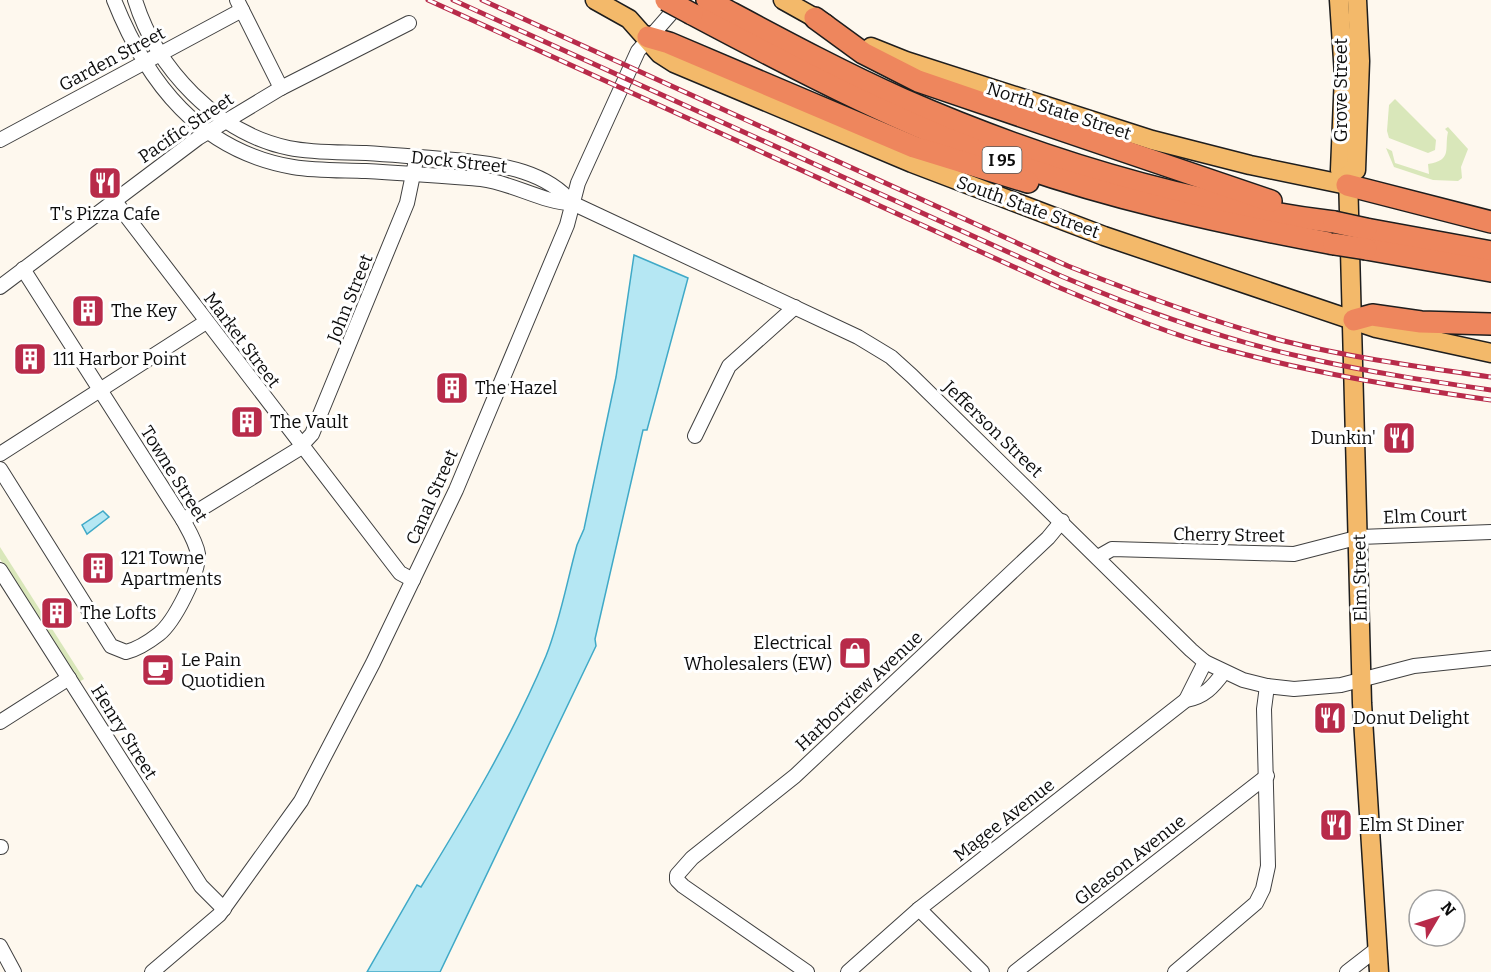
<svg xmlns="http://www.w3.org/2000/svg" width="1491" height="972" viewBox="0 0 1491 972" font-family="Bitter,serif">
<rect width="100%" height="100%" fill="#fef8ee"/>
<g fill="#d9e7ba">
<polygon points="1395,99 1436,140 1435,150 1428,153 1389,138 1387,131 1389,105"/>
<path d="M1448 127 1468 149 1461 167 1462 178 1458 181 1433 180 1394 167 1386 148 1392 151 1395 163 1429 174 1428 164C1453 160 1444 149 1448 132L1445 129Z"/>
<polygon points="0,547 84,679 79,682 0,559"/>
</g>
<g fill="#b5e7f3" stroke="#3fa9c7" stroke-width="1.5">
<path d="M634 255 688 278 647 430H643L595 639 596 646 440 972H367L417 885 421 887C467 812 512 737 546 656 560 621 567 581 577 545L584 529 616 377Z"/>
<polygon points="103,511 109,517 87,534 82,525"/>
</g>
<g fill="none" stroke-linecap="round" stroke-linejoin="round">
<defs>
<g id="minor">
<path d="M114 0C147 83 200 151 293 167 317 171 342 170 366 171 404 173 442 176 481 179 513 183 544 203 572 203L858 337 891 357 912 376 1191 650 1205 662 1243 680 1267 686 1294 689 1341 685 1414 666 1491 658"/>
<path d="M135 0C156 68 217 133 289 148 314 153 340 152 366 153 399 155 432 158 466 161 503 165 547 172 572 203"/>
<polyline points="237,0 281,88"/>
<polyline points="0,140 242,10"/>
<polyline points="114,200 400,573 413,580"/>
<polyline points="0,287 198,138 281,88 409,23"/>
<polyline points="695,436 729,366 795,307"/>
<polyline points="0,454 206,322"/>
<path d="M0 469 111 646 126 652C138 649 150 641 159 634 174 622 199 574 198 554 196 542 189 531 183 520L23 269"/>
<polyline points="183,520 297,450 312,434 407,203 415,165"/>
<polyline points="1098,557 1112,549 1294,554 1360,537 1491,532"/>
<polyline points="0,570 201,886 224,909"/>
<polyline points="1186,700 1205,662"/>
<polyline points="0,722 69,678"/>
<polyline points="0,847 1,847"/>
<polyline points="919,909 982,972"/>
<polyline points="0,946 14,972"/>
<polyline points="152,972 219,915 301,801 373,663 456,490 567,225 578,183 638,51 681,2"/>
<polyline points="807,972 683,886 677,880 677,875 692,858 795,776 1048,538 1062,521"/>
<path d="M848 972 919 909 1186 700C1204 697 1213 687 1224 672"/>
<polyline points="1015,972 1267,776"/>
<polyline points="1175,972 1256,903 1263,889 1268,866 1264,709 1267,686"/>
<polyline points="1347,972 1378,948"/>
</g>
<g id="major">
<polyline points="595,0 629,19 660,54 674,63 912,163 1104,236 1376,328 1491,353"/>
<polyline points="783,0 826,24"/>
<polyline points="1339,0 1344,75 1340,170 1348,175"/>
<polyline points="871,47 906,61 1152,140 1250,165 1347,185"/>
<polyline points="1348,175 1362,703 1379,972"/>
<polyline points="1348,175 1356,170 1360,61 1357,0"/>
</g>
<g id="highway">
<path d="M707 0C771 34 835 69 902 99 1039 159 1185 203 1334 222"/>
<path d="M692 14C790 66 887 117 991 156 1102 197 1217 222 1334 244"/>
<polyline points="815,18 863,53 918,81 1271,201"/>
<polyline points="648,37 669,43 914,147 1028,182"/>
<polyline points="1347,185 1491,222"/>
<polyline points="1366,229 1491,252"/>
<polyline points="1366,249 1491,271"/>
<polyline points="1354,320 1372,315 1421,322 1491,324"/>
</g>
</defs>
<use href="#minor" stroke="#404040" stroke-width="16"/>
<use href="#major" stroke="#1e1e1e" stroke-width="21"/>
<use href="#highway" stroke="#1e1e1e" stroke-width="24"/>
<use href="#minor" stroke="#fff" stroke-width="14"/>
<use href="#major" stroke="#f3b96a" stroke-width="18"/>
<use href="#highway" stroke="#ee865d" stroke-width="21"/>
<defs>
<g id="rail">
<path d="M428 0 1058 287C1111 309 1165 333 1221 348 1310 373 1400 387 1491 400"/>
<path d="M453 0 1061 276C1141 310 1223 340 1307 358 1368 372 1429 381 1491 390"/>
<path d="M482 0 1068 266C1139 294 1210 321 1284 341 1352 358 1421 367 1491 377"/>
</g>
</defs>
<use href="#rail" stroke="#b82b4a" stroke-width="5"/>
<use href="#rail" stroke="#fff" stroke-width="3" stroke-dasharray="9" stroke-linecap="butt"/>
<defs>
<g id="highway-bridge">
<polyline points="666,0 692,14"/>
<polyline points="1334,222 1366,229"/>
<polyline points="1334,244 1366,249"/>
</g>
</defs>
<use href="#highway-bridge" stroke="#1e1e1e" stroke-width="24" stroke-linecap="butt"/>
<use href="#highway-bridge" stroke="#ee865d" stroke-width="21"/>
</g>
<defs>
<symbol id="restaurant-square" viewBox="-11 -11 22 22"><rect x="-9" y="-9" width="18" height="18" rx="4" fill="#b82b4a" stroke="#fff"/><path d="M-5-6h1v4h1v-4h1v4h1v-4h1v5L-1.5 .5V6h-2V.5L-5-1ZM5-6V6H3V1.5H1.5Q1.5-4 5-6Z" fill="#fff"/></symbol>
<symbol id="building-square" viewBox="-11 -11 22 22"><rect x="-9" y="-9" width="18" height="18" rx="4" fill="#b82b4a" stroke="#fff"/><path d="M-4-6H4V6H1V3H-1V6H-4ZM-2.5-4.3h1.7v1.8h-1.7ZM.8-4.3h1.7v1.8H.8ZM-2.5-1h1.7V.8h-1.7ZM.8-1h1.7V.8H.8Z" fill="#fff"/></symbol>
<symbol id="shop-square" viewBox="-11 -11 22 22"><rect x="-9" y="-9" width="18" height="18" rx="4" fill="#b82b4a" stroke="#fff"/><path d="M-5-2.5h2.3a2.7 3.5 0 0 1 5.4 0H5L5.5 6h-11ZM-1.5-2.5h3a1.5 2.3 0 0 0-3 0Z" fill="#fff"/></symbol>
<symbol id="cafe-square" viewBox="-11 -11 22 22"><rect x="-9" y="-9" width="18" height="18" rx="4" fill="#b82b4a" stroke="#fff"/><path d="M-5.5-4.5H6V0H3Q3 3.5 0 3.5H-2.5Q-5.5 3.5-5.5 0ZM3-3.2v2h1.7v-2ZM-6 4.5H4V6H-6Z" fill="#fff"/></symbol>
</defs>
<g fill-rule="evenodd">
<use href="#restaurant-square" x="86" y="164" width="38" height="38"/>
<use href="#building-square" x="69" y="292" width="38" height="38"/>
<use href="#building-square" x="11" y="340" width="38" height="38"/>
<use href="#building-square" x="433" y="369" width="38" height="38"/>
<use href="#building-square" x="228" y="403" width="38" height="38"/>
<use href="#restaurant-square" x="1380" y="419" width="38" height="38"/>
<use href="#building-square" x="79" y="549" width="38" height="38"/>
<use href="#building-square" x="38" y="594" width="38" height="38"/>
<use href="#shop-square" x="836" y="634" width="38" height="38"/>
<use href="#cafe-square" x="139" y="651" width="38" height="38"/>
<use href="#restaurant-square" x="1311" y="699" width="38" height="38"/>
<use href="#restaurant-square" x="1317" y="806" width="38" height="38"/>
</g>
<g text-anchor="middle" stroke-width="6" stroke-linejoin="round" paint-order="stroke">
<rect fill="#fff" stroke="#565656" stroke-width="1.5" x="982.5" y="147" width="39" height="26" rx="4.5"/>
<g font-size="16" font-weight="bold" fill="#0d0d0d">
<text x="1002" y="166">I 95</text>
</g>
<g font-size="18" fill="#0d0d0d" stroke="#fff">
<text transform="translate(112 59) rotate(-28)" y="6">Garden Street</text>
<text transform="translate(1341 90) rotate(-90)" y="6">Grove Street</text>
<text transform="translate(1059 111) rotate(18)" y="6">North State Street</text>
<text transform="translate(186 128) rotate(-34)" y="6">Pacific Street</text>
<text transform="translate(459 162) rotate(6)" y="6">Dock Street</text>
<text transform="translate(1028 207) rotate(20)" y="6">South State Street</text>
<text transform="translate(350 298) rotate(-68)" y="6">John Street</text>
<text transform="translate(242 340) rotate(53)" y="6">Market Street</text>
<text transform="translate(993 429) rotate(44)" y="6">Jefferson Street</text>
<text transform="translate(174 474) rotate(58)" y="6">Towne Street</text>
<text transform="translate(432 497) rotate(-66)" y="6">Canal Street</text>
<text transform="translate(1425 516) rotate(-2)" y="6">Elm Court</text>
<text transform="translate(1229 535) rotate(1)" y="6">Cherry Street</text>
<text transform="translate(1360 578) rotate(-91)" y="6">Elm Street</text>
<text transform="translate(859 691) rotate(-43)" y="6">Harborview Avenue</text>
<text transform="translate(124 732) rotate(58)" y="6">Henry Street</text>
<text transform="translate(1004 820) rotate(-38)" y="6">Magee Avenue</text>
<text transform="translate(1130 860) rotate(-38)" y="6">Gleason Avenue</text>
</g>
<g font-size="18" fill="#0d0d0d" stroke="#fff" text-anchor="start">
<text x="105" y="220" text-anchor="middle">T's Pizza Cafe</text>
<text x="111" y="317">The Key</text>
<text x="53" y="365">111 Harbor Point</text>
<text x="475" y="394">The Hazel</text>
<text x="270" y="428">The Vault</text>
<text x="1376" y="444" text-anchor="end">Dunkin'</text>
<text x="121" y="564">121 Towne<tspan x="121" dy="21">Apartments</tspan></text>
<text x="80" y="619">The Lofts</text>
<text x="832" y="649" text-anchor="end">Electrical<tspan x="832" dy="21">Wholesalers (EW)</tspan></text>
<text x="181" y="666">Le Pain<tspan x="181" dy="21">Quotidien</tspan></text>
<text x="1353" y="724">Donut Delight</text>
<text x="1359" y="831">Elm St Diner</text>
</g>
</g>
<g transform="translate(1437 918) rotate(51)"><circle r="28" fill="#ffffff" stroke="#9e9e9e" stroke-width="1.5"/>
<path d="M0-4.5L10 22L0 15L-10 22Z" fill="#b82b4a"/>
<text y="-9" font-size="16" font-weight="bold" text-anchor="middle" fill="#0d0d0d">N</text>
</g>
</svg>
